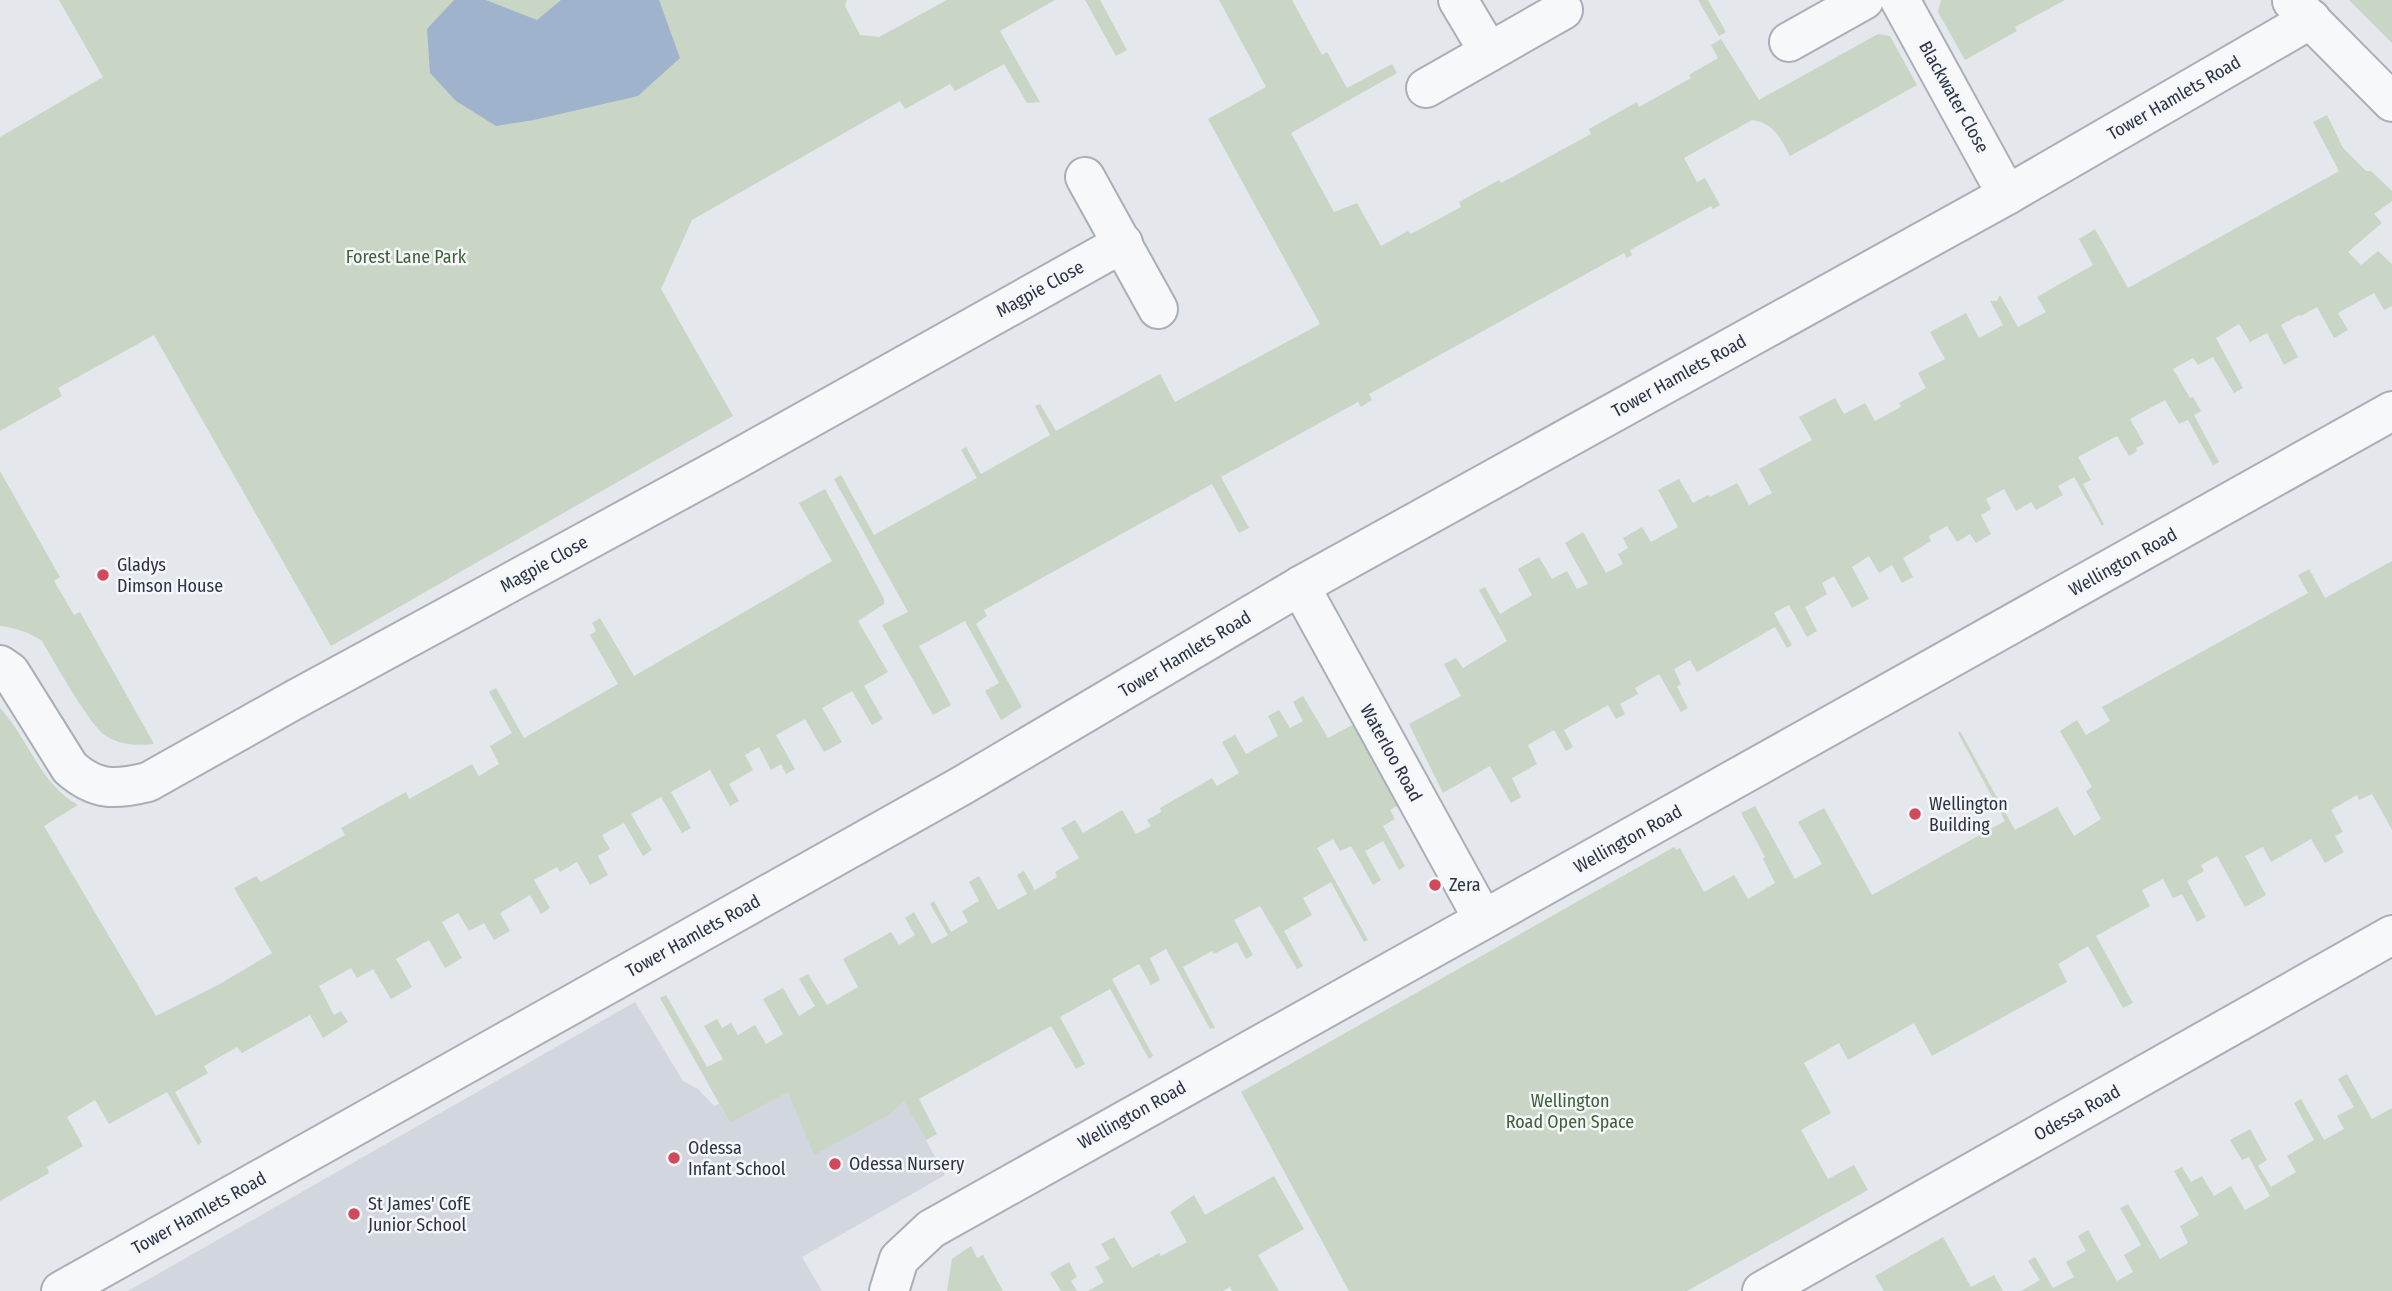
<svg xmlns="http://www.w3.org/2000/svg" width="2392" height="1291" viewBox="0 0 2392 1291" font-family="'Fira Sans Condensed',sans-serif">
<rect width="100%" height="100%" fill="#e4e7ec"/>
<polygon fill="#d2d6de" points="635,1002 683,1081 698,1089 714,1106 719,1104 730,1123 874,1045 945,1175 802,1257 822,1291 128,1291"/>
<g fill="#c9d6c5">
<polygon points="59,0 847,0 845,6 860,35 879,37 947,0 1055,0 1000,31 1040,102 1027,103 1004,64 955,91 950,84 905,109 900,101 692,220 661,289 733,416 331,646 154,335 58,388 62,396 0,431 0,137 103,77"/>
<polygon points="1085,0 1100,0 1127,50 1116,56"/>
<path d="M1219 0H1292L1322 55 1327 52 1347 88 1392 64 1397 73 1291 133 1334 212 1357 203 1381 246 1408 231 1411 234 1461 207 1459 202 1499 180 1501 183 1591 134 1589 129 1637 102 1639 107 1691 78 1689 75 1718 58 1711 45 1721 39 1759 100 1878 34 1890 36 1917 85 1790 156C1781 139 1774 123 1752 120L1684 158 1697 182 1705 178 1720 205 1713 209 1711 206 1630 250 1632 255 1627 258 1624 253 1369 394 1372 400 1361 407 1358 402 1221 477 1249 528 1239 533 1212 484 984 610 987 616 976 624 1022 707 1001 720 985 691 999 683 965 621 919 646 951 705 933 715 882 625 908 612 834 479 841 475 874 535 977 478 961 450 966 447 981 474 1050 435 1035 406 1040 404 1056 431 1160 374 1175 402 1320 324 1208 119 1266 87Z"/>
<polygon points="1698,0 1708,0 1726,32 1719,36"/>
<polygon points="1941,0 2065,0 2015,27 2017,31 1965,60 1938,12"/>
<polygon points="2349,0 2392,0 2392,43"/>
<polygon points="2327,115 2343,148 2366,171 2371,171 2392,191 2392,201 2374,214 2382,223 2348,252 2361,265 2378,251 2392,264 2392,306 2384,310 2374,293 2338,313 2348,330 2334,338 2317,307 2301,316 2299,315 2281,325 2298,357 2284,365 2267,333 2250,342 2239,324 2216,338 2243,388 2234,393 2213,357 2198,365 2193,358 2173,369 2190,398 2193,397 2201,411 2194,415 2219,462 2213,465 2188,420 2179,424 2165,400 2130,419 2144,444 2136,448 2137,451 2129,456 2117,436 2078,457 2091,480 2083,484 2104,524 2102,526 2074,477 2058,486 2063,495 2036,510 2031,502 2016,511 2004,489 1986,499 1991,509 1981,515 1991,534 1976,543 1970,534 1957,542 1947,526 1929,536 1931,541 1903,558 1913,577 1902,583 1892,565 1879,573 1869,556 1852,567 1869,599 1852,608 1834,576 1822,583 1827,594 1805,607 1817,631 1807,637 1789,605 1774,613 1792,645 1787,648 1775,627 1697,672 1690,660 1674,669 1681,684 1677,687 1688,708 1681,712 1659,674 1635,688 1638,694 1620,704 1625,714 1616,719 1608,705 1564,730 1573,747 1566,751 1554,730 1528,745 1537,764 1512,778 1521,797 1511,803 1490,766 1443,793 1409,724 1461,696 1444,664 1456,658 1463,668 1507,641 1479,590 1485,587 1500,614 1532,595 1518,569 1539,557 1552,579 1567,571 1577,589 1588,584 1565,543 1583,532 1606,573 1623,564 1618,554 1628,548 1623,538 1642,527 1651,542 1678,527 1658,490 1679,479 1693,503 1708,495 1710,497 1737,483 1749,505 1772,493 1759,469 1812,440 1799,417 1835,398 1844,414 1865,403 1875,421 1901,407 1899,403 1926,388 1918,373 1945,359 1930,332 1966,313 1979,338 2003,325 1990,301 1997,301 2000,295 2018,327 2046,312 2037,297 2093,265 2079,239 2095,229 2128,288 2339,171 2313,122"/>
<path d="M0 471 60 577 54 581 74 615 80 612 154 744C139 746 120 745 106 736 90 726 54 661 42 641 29 632 16 628 0 626Z"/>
<path d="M825 489 884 599V604L858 621 888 672 864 686 883 719 872 725 852 691 822 708 842 742 824 752 805 719 776 735 795 769 786 774 781 764 771 770 759 747 745 755 753 770 729 784 739 801 730 806 710 770 671 792 691 828 682 833 661 797 631 814 652 850 643 856 624 823 602 835 610 849 598 856 608 875 590 885 577 862 560 872 557 867 534 880 550 908 541 914 530 895 500 913 510 931 494 940 484 923 469 931 458 913 442 922 462 958 445 968 429 940 396 959 412 987 391 999 373 969 357 978 351 968 319 986 334 1015 341 1011 348 1022 323 1038 310 1015 242 1053 237 1047 204 1066 208 1073 175 1092 202 1142 198 1145 167 1092 109 1124 95 1100 67 1117 83 1146 47 1167 49 1173 0 1201V708C29 739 39 783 78 805L44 826 156 1016 218 985 272 953 234 888 256 876 261 882 345 835 341 828 406 792 409 799 472 764 479 776 499 764 490 746 512 733 489 692 496 688 524 738 618 684 590 635 596 631 592 623 600 618 634 676 832 561 799 503Z"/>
<polygon points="2392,561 2392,830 2372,794 2359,800 2357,795 2331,810 2343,832 2335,836 2344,852 2325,863 2311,839 2271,862 2263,847 2245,856 2266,895 2245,907 2217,856 2201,865 2204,871 2187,881 2206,917 2197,922 2182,894 2173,898 2163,879 2142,890 2150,906 2096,936 2133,1003 2123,1008 2088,946 2058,964 2067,982 1932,1056 1914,1023 1848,1060 1839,1043 1804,1063 1831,1113 1801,1130 1828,1179 1854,1165 1868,1190 1687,1291 1349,1291 1241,1092 1674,847 1676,850 1680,848 1704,892 1734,875 1748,899 1775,883 1763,859 1765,857 1741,813 1755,806 1795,879 1822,864 1798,822 1824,808 1872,895 2005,821 1958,733 1960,731 2015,830 2057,807 2074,836 2101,819 2086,791 2092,787 2060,731 2077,720 2086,735 2110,721 2102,707 2308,593 2298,575 2309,569 2325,598"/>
<polygon points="1303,696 1328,738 1356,723 1401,804 1390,810 1395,819 1383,826 1405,866 1399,870 1383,841 1365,851 1381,880 1373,885 1351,846 1340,851 1333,839 1317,848 1368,940 1364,942 1331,882 1303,898 1312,915 1284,931 1303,966 1297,969 1260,906 1234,920 1253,955 1246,959 1237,942 1214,954 1212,951 1183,967 1215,1028 1210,1029 1166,949 1150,958 1160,980 1151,985 1139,964 1112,979 1153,1056 1149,1059 1110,989 1060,1017 1085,1064 1076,1069 1051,1026 919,1099 937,1134 926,1140 904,1101 890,1114 814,1155 788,1092 730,1123 660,998 666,995 707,1067 723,1059 704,1026 717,1019 722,1028 731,1023 738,1035 755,1025 766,1044 783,1034 763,999 783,988 799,1016 815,1006 799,979 808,974 827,1005 858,987 843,959 891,932 899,945 915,935 905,918 914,912 932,944 948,935 930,904 934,901 951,932 968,922 962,911 979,901 969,882 979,876 998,910 1027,894 1017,875 1024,871 1035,890 1057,877 1055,872 1079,858 1061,828 1075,820 1083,833 1122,810 1136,834 1151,826 1147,820 1161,812 1160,808 1212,778 1217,786 1239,773 1222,742 1235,735 1246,754 1278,736 1268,716 1279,710 1290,728 1303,721 1293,702"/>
<polygon points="2347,1074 2372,1119 2392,1108 2392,1291 2021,1291 2040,1280 2028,1261 2035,1257 2053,1288 2074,1277 2066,1262 2086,1251 2078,1236 2088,1230 2117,1281 2133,1272 2124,1255 2141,1245 2120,1208 2128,1204 2160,1259 2188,1243 2180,1226 2199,1215 2174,1171 2182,1167 2191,1182 2202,1176 2214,1196 2231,1186 2245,1210 2270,1196 2249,1157 2242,1160 2230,1140 2250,1129 2267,1160 2258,1166 2271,1187 2296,1172 2287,1156 2314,1140 2294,1103 2301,1099 2324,1140 2344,1129 2337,1116 2354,1107 2338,1079"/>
<polygon points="1274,1176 1304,1229 1258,1255 1279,1291 1232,1291 1230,1287 1223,1291 1088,1291 1104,1282 1095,1267 1110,1259 1101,1244 1114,1237 1132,1268 1159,1253 1161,1256 1187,1242 1170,1212 1194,1195 1205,1215"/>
<polygon points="1943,1237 1971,1287 1994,1275 2003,1291 1884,1291 1875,1276"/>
<polygon points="971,1246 977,1258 983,1255 1003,1291 947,1291 952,1259"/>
<polygon points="1069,1262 1077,1277 1071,1281 1077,1291 1061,1291 1050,1273"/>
</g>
<polygon fill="#9fb4cc" points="454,0 486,0 537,20 561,0 659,0 680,58 638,96 534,120 496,126 456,101 430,73 427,29"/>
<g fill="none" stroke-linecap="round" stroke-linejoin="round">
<defs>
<g id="minor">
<polyline points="1458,0 1489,52"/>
<polyline points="1900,0 2007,195"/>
<polyline points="2292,1 2392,102"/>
<polyline points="1789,42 1864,0"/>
<polyline points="1426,88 1563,10"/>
<polyline points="1085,177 1158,309"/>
<polyline points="1300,586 1483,919"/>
<path d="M0 665 10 672 70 768C96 791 115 790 148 782L294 700 728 464 1123 243"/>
<polyline points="61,1291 963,785 1300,586 2007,195 2311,19"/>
<polyline points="889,1291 899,1259 931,1229 2392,411"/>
<polyline points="1762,1291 2392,935"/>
</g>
</defs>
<use href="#minor" stroke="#a9aeb7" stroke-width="42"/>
<use href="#minor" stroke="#f7f8fa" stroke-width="38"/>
</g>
<g fill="#d1495b" stroke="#f4f6f9" stroke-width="2.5">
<circle cx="103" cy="575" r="7"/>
<circle cx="1915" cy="814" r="7"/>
<circle cx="1435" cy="885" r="7"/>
<circle cx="674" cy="1158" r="7"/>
<circle cx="835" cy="1164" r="7"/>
<circle cx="354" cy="1214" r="7"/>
</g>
<g text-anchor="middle" stroke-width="5" stroke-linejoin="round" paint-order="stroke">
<g font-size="18" fill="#2b3445" stroke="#f4f6f9">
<text transform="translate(1954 97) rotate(61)" y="6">Blackwater Close</text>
<text transform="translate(2174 98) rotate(-30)" y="6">Tower Hamlets Road</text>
<text transform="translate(1040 289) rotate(-29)" y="6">Magpie Close</text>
<text transform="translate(1679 376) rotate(-29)" y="6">Tower Hamlets Road</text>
<text transform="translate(2123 562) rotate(-29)" y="6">Wellington Road</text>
<text transform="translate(544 564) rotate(-29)" y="6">Magpie Close</text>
<text transform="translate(1185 654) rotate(-31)" y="6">Tower Hamlets Road</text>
<text transform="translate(1391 753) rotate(61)" y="6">Waterloo Road</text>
<text transform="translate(1628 839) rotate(-29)" y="6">Wellington Road</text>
<text transform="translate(693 936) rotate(-29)" y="6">Tower Hamlets Road</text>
<text transform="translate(2077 1113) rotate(-29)" y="6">Odessa Road</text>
<text transform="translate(1132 1115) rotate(-29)" y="6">Wellington Road</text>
<text transform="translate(199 1213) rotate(-29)" y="6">Tower Hamlets Road</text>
</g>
<g font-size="18" fill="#3f6138" stroke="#f4f6f9">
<text x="406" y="263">Forest Lane Park</text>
<text x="1570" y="1107">Wellington<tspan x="1570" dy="21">Road Open Space</tspan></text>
</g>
<g font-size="18" fill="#2b3445" stroke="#f4f6f9" text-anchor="start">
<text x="117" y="571">Gladys<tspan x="117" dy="21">Dimson House</tspan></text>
<text x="1929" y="810">Wellington<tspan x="1929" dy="21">Building</tspan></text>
<text x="1449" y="891">Zera</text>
<text x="688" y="1154">Odessa<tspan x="688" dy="21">Infant School</tspan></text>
<text x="849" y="1170">Odessa Nursery</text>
<text x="368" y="1210">St James' CofE<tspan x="368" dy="21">Junior School</tspan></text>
</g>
</g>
</svg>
